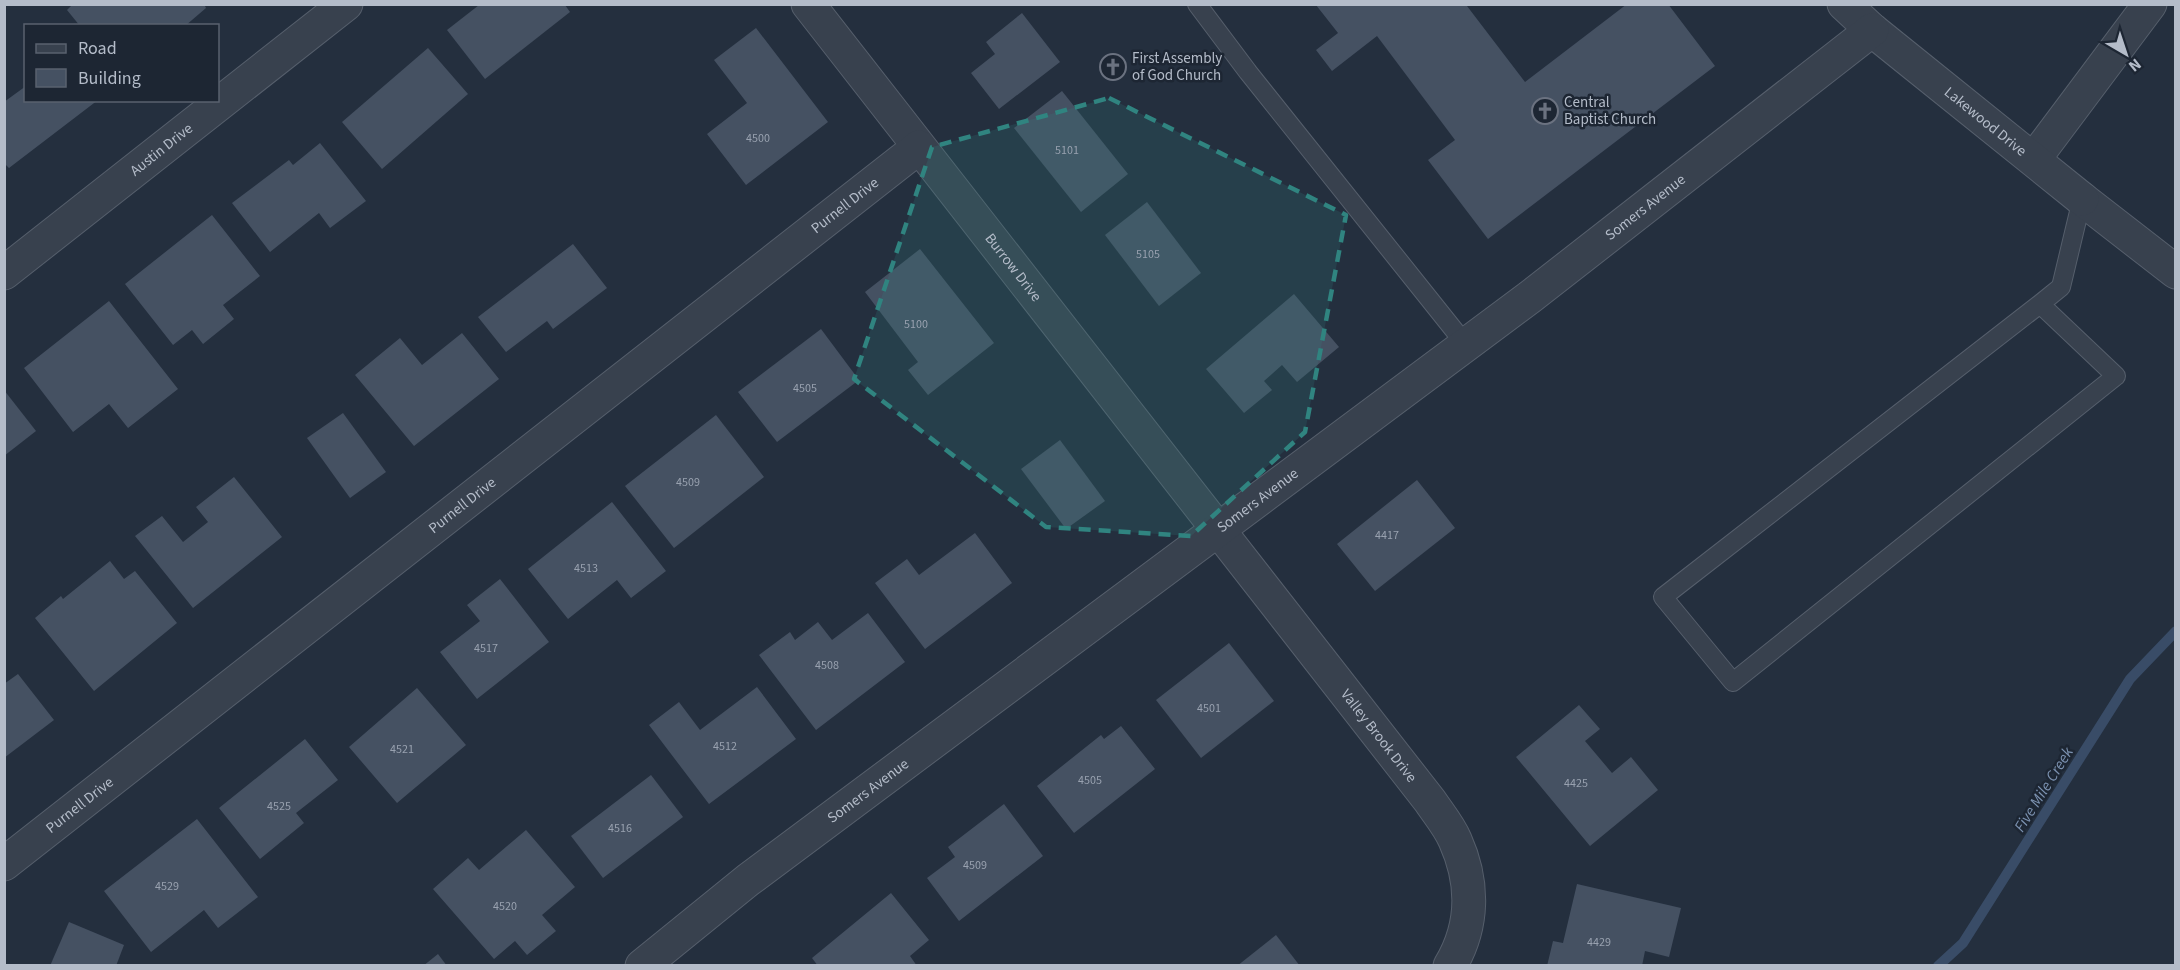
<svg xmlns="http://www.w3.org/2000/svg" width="2180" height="970" viewBox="0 0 2180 970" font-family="'Source Sans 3',sans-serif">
<rect width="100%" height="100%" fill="#242f3e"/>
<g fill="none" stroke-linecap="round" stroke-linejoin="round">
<polyline stroke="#394c67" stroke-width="10" points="1938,966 1963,943 2130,679 2176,631"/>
</g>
<g fill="#455162">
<polygon points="73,4 204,4 206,8 185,26 80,26 67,10"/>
<polygon points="1627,4 1668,4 1715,66 1488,239 1428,160 1455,140 1377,36 1332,71 1316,50 1338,33 1316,5 1469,5 1467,6 1525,82"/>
<polygon points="479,5 565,5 570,12 485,79 447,30"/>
<polygon points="1022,13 1060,62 999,109 971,73 995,54 986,42"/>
<polygon points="756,28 828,122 746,185 707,134 747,103 714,60"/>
<polygon points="428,48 468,94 382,169 342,122"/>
<polygon points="26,86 26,100 98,100 9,168 4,163 4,102"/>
<polygon points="1062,91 1128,174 1081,212 1014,128"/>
<polygon points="320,143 366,201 330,228 319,213 270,252 232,203 289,160 293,165"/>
<polygon points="1147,202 1201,273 1159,306 1105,235"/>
<polygon points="212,215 260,276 223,305 234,319 203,344 192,330 173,345 125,284"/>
<polygon points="573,244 607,288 553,329 547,321 506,352 478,317"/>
<polygon points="920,249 994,343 928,395 908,370 918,362 865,292"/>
<polygon points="1294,294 1339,347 1297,382 1282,365 1264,381 1272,390 1244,413 1206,369"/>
<polygon points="109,301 178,389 128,428 109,404 73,432 24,368"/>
<polygon points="821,329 859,380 777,442 738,392"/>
<polygon points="462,333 499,379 414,446 355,375 400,338 422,365"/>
<polygon points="4,390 36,431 4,456"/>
<polygon points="343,413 386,472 350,498 307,438"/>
<polygon points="716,415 764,477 674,548 625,486"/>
<polygon points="1060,440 1105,501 1066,529 1021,469"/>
<polygon points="234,477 282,537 193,608 135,536 162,516 183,542 208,522 196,507"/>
<polygon points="1417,480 1455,528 1375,591 1337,544"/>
<polygon points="612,502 666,571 631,598 617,580 568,619 528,569"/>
<polygon points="975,533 1012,583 925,649 875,583 907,559 919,575"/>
<polygon points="110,561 124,579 135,571 177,623 94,691 35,618 61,596 63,599"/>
<polygon points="500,579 549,642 477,699 440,652 480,621 467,605"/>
<polygon points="868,613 905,662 816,730 759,655 790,632 795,640 818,622 832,640"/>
<polygon points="1229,643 1274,701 1201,758 1156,700"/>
<polygon points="18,674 54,720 4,758 4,684"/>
<polygon points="757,687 796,739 709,804 649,725 679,702 700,730"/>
<polygon points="417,688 466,745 397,803 349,747"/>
<polygon points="1579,705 1600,729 1585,741 1612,773 1631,757 1658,790 1590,846 1516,757"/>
<polygon points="1121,726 1155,769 1074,833 1037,786 1101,735 1104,739"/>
<polygon points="305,739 338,780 296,813 304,823 260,859 219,808"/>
<polygon points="651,775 683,817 603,878 571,836"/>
<polygon points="1004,804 1043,856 959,921 927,878 955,857 948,847"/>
<polygon points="197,819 258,897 218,928 204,910 151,952 104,891"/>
<polygon points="526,830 575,887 542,915 556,931 527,955 515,941 494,959 433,889 468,858 479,870"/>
<polygon points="1577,884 1681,908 1669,957 1645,951 1642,966 1547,966 1553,941 1563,943"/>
<polygon points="891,893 929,940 910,956 917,966 818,966 812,958"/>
<polygon points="69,922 124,945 116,966 50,966"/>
<polygon points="1276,935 1300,966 1237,966"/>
<polygon points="438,954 447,966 423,966"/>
</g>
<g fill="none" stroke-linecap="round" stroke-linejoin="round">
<defs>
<g id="service">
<polyline points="1197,4 1248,72 1466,345"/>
<polyline points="2040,304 2116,376 1733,682 1663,597 2040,304 2061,287 2082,199"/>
</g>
<g id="minor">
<path id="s1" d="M808 4 1430 801C1438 813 1449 826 1455 840 1474 882 1474 926 1450 966"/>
<polyline points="2034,159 2150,4"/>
<polyline points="2082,199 2176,272"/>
<path id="s2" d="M4 273 346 4"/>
<path id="s3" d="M4 864 919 147"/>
</g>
<g id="tertiary">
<path id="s4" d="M1844 4 1872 30 2082 199"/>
<path id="s5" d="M642 966 748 880 1530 297 1872 30"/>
</g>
</defs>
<use href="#service" stroke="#565f6c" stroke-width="20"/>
<use href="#minor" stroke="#565f6c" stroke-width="35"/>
<use href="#tertiary" stroke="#565f6c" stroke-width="35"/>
<use href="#service" stroke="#38414e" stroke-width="18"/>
<use href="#minor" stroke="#38414e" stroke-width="33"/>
<use href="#tertiary" stroke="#38414e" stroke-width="33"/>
</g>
<path fill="#308480" fill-opacity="0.2" stroke="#308480" stroke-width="4.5" stroke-dasharray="12 8" stroke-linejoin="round" d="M1109 98 1346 215 1305 432 1191 536 1046 527 854 379 932 147Z"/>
<defs>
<symbol id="church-ring" viewBox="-11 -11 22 22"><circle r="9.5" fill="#1d2633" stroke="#6b7280" stroke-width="1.5"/><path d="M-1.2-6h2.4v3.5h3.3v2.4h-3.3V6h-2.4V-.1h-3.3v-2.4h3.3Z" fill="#6b7280"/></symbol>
</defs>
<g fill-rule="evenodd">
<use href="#church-ring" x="1098" y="52" width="30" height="30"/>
<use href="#church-ring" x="1530" y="96" width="30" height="30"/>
</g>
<g text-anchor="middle" stroke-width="5" stroke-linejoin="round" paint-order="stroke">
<g font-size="12" fill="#98a1af">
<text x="758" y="142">4500</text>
<text x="1067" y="154">5101</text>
<text x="1148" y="258">5105</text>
<text x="916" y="328">5100</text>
<text x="805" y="392">4505</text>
<text x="688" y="486">4509</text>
<text x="1387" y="539">4417</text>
<text x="586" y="572">4513</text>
<text x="486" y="652">4517</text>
<text x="827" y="669">4508</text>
<text x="1209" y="712">4501</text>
<text x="725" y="750">4512</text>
<text x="402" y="753">4521</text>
<text x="1090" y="784">4505</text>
<text x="1576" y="787">4425</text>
<text x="279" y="810">4525</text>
<text x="620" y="832">4516</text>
<text x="975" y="869">4509</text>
<text x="167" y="890">4529</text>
<text x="505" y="910">4520</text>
<text x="1599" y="946">4429</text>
</g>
<g font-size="15" fill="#b4bcc9" stroke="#1d2633" text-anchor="start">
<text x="1132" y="63">First Assembly<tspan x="1132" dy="17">of God Church</tspan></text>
<text x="1564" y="107">Central<tspan x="1564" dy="17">Baptist Church</tspan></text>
</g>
<g font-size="15" fill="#b4bcc9" stroke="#1d2633">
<text dy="5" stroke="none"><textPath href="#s4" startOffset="184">Lakewood Drive</textPath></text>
<text dy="5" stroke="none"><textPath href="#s2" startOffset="200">Austin Drive</textPath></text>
<text dy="5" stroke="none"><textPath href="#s3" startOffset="1068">Purnell Drive</textPath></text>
<text dy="5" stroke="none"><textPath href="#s5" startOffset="1258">Somers Avenue</textPath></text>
<text dy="5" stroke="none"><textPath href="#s1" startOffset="334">Burrow Drive</textPath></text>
<text dy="5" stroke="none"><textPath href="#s5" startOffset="772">Somers Avenue</textPath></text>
<text dy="5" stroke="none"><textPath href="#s3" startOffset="582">Purnell Drive</textPath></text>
<text dy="5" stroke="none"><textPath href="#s1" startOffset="928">Valley Brook Drive</textPath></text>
<text dy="5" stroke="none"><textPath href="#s5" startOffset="286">Somers Avenue</textPath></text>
<text dy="5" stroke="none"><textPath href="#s3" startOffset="96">Purnell Drive</textPath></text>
</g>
<g font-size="16" font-style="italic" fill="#7c92b1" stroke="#1d2633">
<text transform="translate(2043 789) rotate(-58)" y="6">Five Mile Creek</text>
</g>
</g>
<rect width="2180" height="970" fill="none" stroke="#b4bcc9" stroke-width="12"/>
<rect x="24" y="24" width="195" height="78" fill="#1d2633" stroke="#59626f" stroke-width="1.5"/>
<rect x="36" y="44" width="30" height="9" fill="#38414e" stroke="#59626f" stroke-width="1.5"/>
<text x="78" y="54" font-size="18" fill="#b4bcc9">Road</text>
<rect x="36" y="69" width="30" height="18" fill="#455162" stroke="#59626f" stroke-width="1.5"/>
<text x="78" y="84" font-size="18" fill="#b4bcc9">Building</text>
<g transform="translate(2126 54) rotate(141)" stroke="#1d2633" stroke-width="4.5" paint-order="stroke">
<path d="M0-4.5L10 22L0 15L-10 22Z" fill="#b4bcc9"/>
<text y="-9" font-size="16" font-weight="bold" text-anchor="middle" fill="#b4bcc9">N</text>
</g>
</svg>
